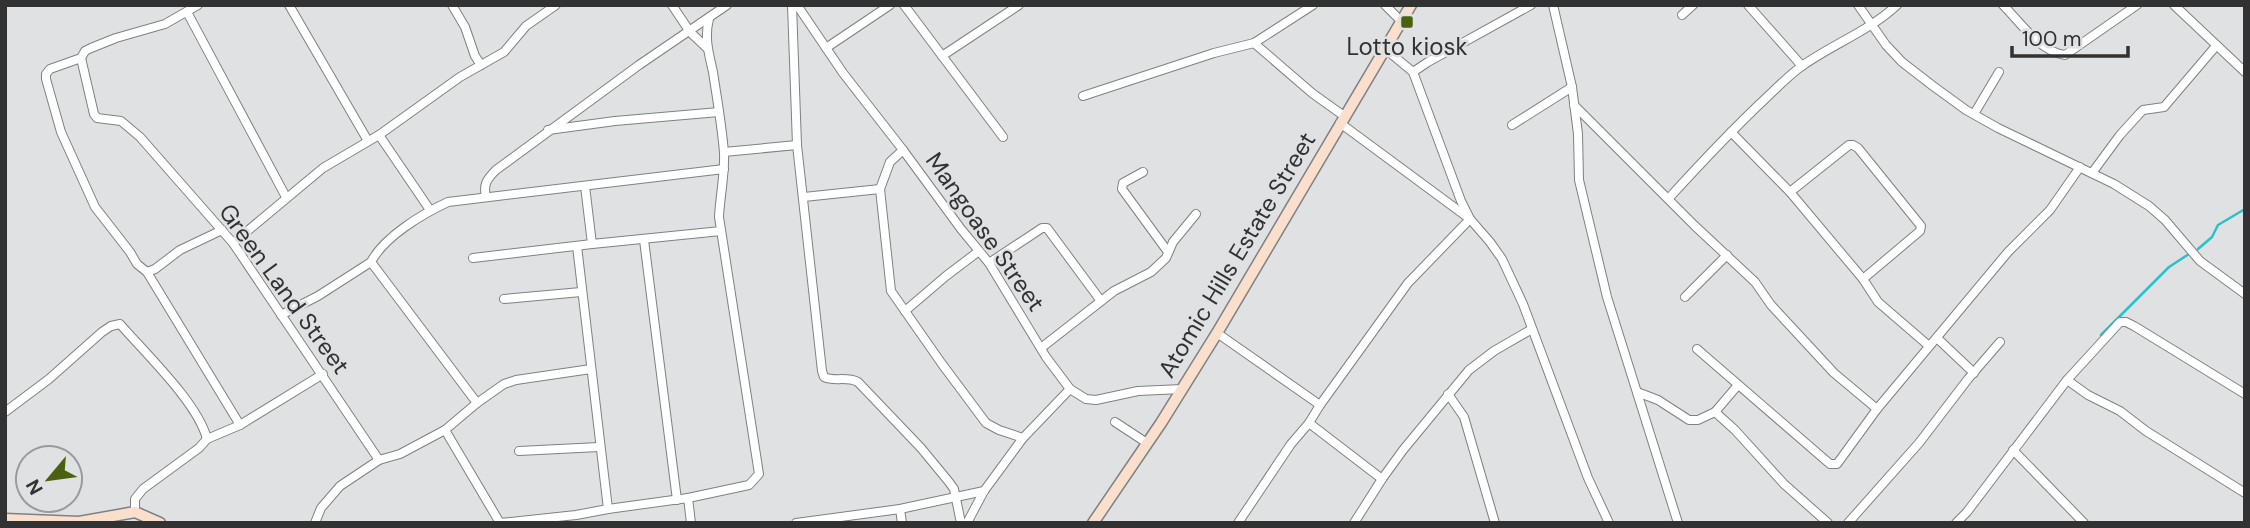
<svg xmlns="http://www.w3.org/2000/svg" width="2250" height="528" viewBox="0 0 2250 528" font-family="'DM Sans',sans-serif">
<rect width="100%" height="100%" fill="#e0e1e3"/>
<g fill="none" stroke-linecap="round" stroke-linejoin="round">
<g stroke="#29c2ca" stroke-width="2.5">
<polyline points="2198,249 2212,237 2218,225 2245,209"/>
<polyline points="2101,335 2169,267 2189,254"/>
</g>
<defs>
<g id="street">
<polyline points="198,5 165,24 116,38 91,48 85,51 81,58 50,69 46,74 46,79 61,132 95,207 130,252 137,264 147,272 240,425"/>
<polyline points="289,5 368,141"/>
<polyline points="452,5 465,27 475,56 481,65"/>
<polyline points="672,5 690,32 707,48"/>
<path d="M792 5 797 145 822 371 824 377C834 382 846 376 858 382L921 448 949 482 954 489 961 523"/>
<polyline points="797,5 843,73 903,150 961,229 989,263 1046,357 1070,389 1086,399 1096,400 1138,391 1182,389"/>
<polyline points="904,5 1003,137"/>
<polyline points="1385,5 1400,20"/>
<polyline points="1553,5 1572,87 1578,134 1579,180 1607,297 1678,523"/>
<polyline points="1748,5 1802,66"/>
<polyline points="1858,5 1886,45 1902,62 1933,86 1966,110 1998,128 2114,184 2149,206 2165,220 2200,261 2245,294"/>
<path d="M2003 5C2020 22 2040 52 2065 55L2137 5"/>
<polyline points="2174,5 2245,72"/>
<polyline points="187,12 286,197"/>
<polyline points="1682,15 1693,5"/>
<polyline points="1254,43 1312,93 1344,116"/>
<polyline points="826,48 890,5"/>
<polyline points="942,56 1019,5"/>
<polyline points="81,58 94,114 97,118 121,121 140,137 233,243 379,460"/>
<polyline points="1413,72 1428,62 1531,5"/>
<polyline points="1083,96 1214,53 1254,43 1313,5"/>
<polyline points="1574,105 1695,226 1755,282 1771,305 1834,373 1877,409"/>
<polyline points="1974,114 1999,72"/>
<polyline points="1340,123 1470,219 1490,242 1502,259 1523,304 1588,478 1609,523"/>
<polyline points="1512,125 1572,87"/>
<polyline points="548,130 615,121 719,112"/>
<polyline points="1731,132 1790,192 1863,279 1878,302 1929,346"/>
<polyline points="379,135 430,210"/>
<polyline points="903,150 890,162 880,189 891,291 942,364 986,423 999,430 1023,438"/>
<polyline points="724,152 797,145"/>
<polyline points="1143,172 1123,183 1122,189 1168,252"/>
<polyline points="2092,173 2120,135 2140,113 2143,110 2164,107 2216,46"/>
<polyline points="585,186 592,244"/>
<polyline points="1790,192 1849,145 1853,145 1858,148 1921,226 1920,231 1863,279"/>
<path d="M486 197C483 184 487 179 496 170L639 65 727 5"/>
<polyline points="804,197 880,189"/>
<path d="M1669 198C1700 164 1732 130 1766 98 1778 87 1789 75 1802 66 1833 44 1869 31 1897 5"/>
<polyline points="644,240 677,500"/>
<polyline points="233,243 323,168 379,135 460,77 504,52 526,26 556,5"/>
<polyline points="577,246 608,509"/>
<polyline points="473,258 592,244 721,231"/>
<polyline points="371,262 477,403"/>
<polyline points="989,263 1042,228 1047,228 1101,301"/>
<polyline points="147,272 155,269 180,250 222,230"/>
<polyline points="1685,297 1727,255"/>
<polyline points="504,299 581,292"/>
<polyline points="905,311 946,276 979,251"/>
<path d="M281 315 318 296 371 262C384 237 422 214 448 202L724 169"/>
<polyline points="1217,333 1320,405"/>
<polyline points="1937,338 1974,373"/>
<polyline points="1041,348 1114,291 1151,272 1166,258 1173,242 1196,214"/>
<polyline points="1697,349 1830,464 1837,464 1877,409 2008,252 2050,210 2080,167"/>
<polyline points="2067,380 2088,395 2120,411 2146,431 2245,493"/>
<polyline points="1637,392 1658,400 1689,420 1698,420 1715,412 1738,385"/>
<polyline points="1448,394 1464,417 1495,523"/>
<path d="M5 412 49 379 102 332 111 326 120 324C145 353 198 403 207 439"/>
<polyline points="1715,412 1735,430 1784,484 1828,523"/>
<polyline points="1115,422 1147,443"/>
<polyline points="1309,423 1382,479"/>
<polyline points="445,430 500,523"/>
<polyline points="2013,450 2084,523"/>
<polyline points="519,451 599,447"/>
<polyline points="688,498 691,523"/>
<polyline points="900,509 902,523"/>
<polyline points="135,512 135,499 143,489 199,448 207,439 240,425 323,374"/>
<polyline points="315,523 321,508 340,486 379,460 400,454 445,430 477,403 504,384 516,380 591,369"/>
<path d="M500 523 576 515 608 509 688 498 749 485 759 474 719 217C720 196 725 174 724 153 722 126 717 99 713 72 709 54 704 38 709 19"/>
<polyline points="796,523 900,509 984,491"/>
<polyline points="967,523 984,491 1023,438 1070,389"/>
<polyline points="1238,523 1291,444 1309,423 1320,405 1408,283 1470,219 1461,201 1413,72 1384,48"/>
<polyline points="1354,523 1382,479 1403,450 1469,370 1494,351 1532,329"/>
<polyline points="1848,523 1919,443 1968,379 2000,342"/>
<polyline points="1956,523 1967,512 2067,380 2120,322 2126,322 2134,326 2245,394"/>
</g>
<g id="secondary">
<polyline points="5,519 79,522 135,512 160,523"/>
<polyline points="1093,523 1161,423 1217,333 1411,5"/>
</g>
</defs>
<use href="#street" stroke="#7f8082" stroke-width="10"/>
<use href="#secondary" stroke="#7f8082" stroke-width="13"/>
<use href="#street" stroke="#fff" stroke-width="8"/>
<use href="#secondary" stroke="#f9dfcc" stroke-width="10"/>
</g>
<rect fill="#4a610f" stroke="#e0e1e3" stroke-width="2.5" x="1400" y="15" width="14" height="14" rx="3.5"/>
<g text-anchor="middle" stroke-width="5" stroke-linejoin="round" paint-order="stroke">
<g font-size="24" fill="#323233" stroke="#e0e1e3">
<text x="1407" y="55">Lotto kiosk</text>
</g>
<g font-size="24" fill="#323233" stroke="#e0e1e3">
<text transform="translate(985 232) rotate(55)" y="8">Mangoase Street</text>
<text transform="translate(1237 255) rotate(-59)" y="8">Atomic Hills Estate Street</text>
<text transform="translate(284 289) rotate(54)" y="8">Green Land Street</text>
</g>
</g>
<rect width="2250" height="528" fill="none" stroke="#323233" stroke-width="14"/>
<g transform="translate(49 479) rotate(241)"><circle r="33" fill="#e0e1e3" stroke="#9a9b9d" stroke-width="2"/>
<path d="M0-5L12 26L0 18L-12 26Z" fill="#4a610f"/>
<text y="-10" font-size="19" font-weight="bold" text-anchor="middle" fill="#323233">N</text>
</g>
<path d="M2012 46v10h116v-10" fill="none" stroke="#323233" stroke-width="3.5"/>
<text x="2022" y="46" font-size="21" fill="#323233" stroke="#e0e1e3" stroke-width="5" paint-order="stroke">100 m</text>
</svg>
